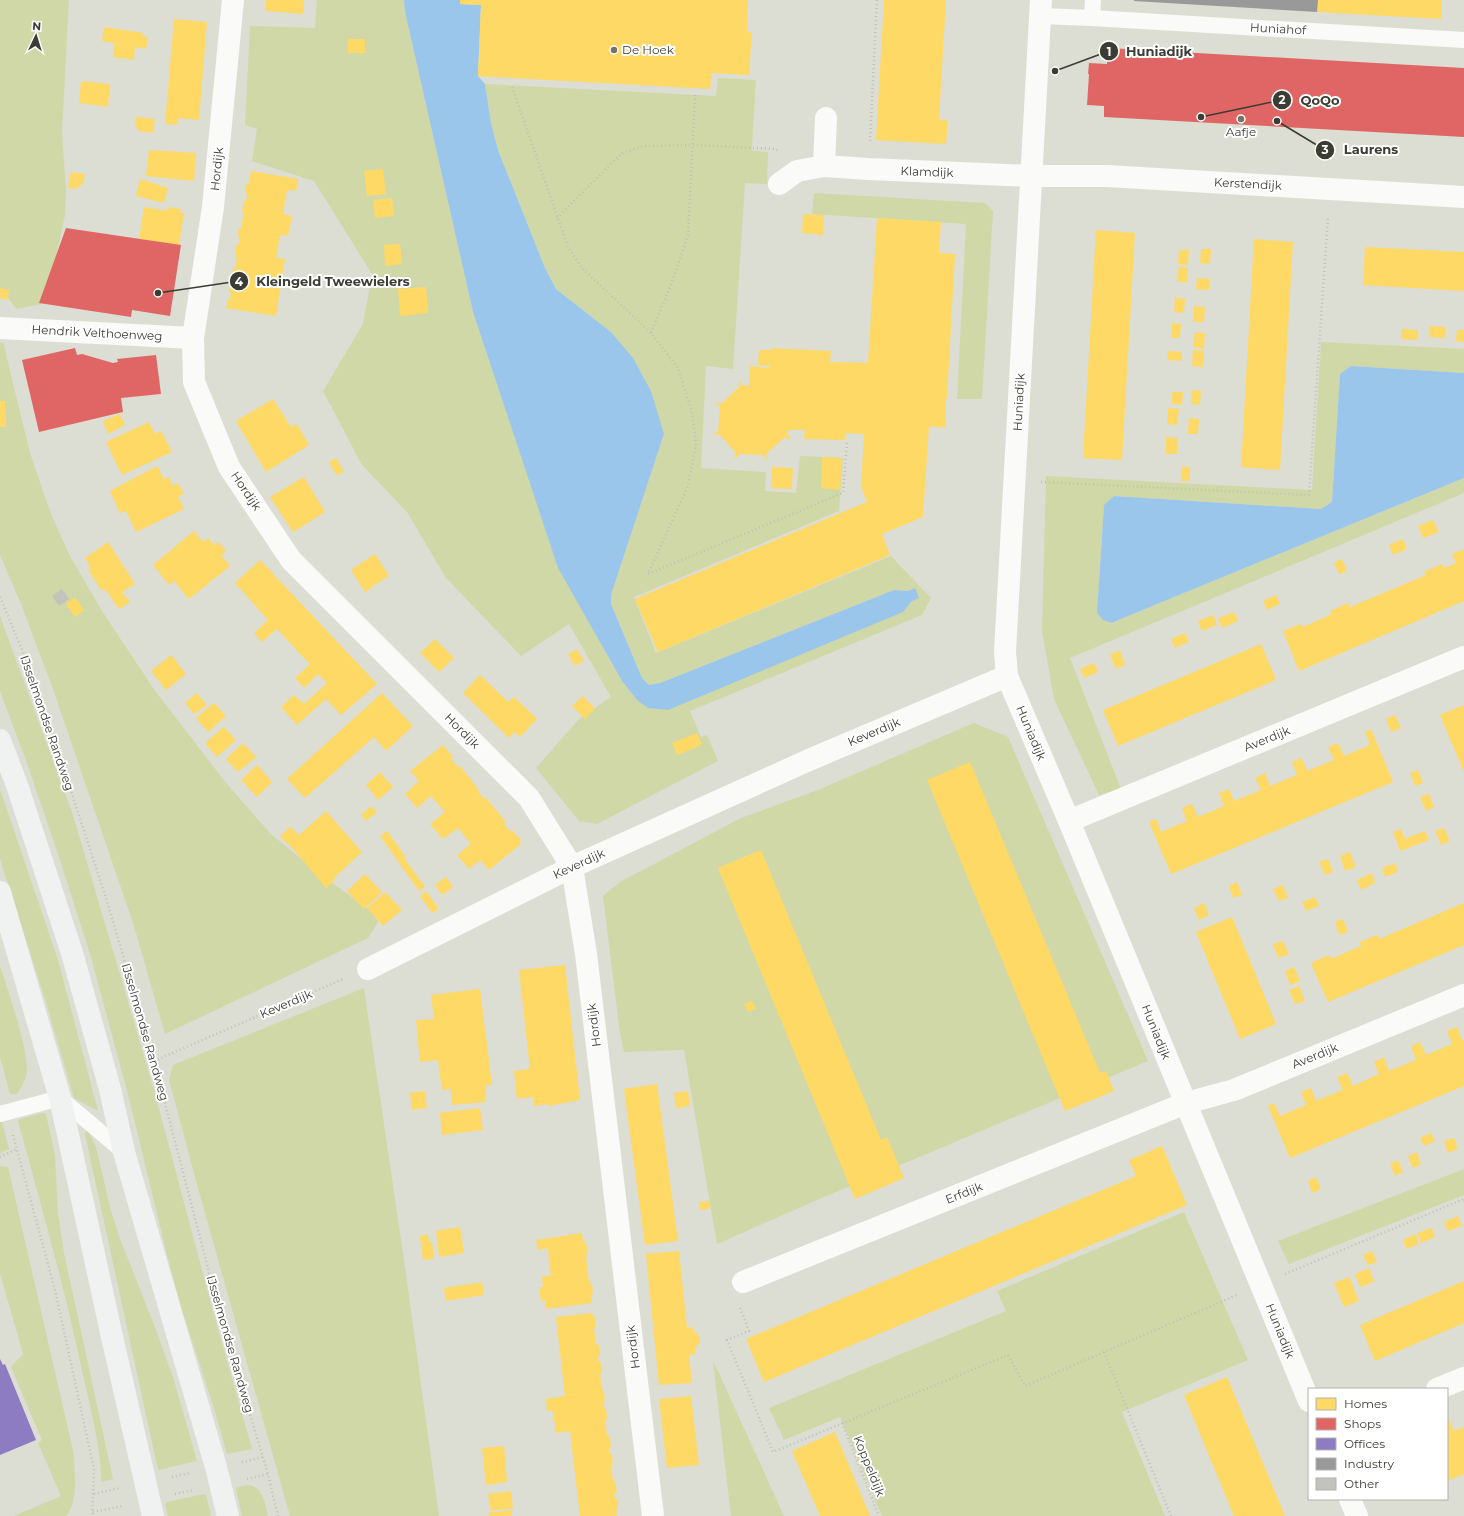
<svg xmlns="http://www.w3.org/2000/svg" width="1464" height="1516" viewBox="0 0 1464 1516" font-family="Montserrat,sans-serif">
<rect width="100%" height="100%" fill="#dcded3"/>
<g fill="#d0d8a7">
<polygon points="0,0 69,0 62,132 66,192 65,215 46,303 17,309 0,288"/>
<polygon points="317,0 404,0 405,12 473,312 558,567 622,681 637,700 903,612 912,601 915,588 908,591 894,590 660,683 649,685 642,678 611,604 611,595 664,434 611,332 556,289 545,268 498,150 491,123 485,84 716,96 718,78 756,80 752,147 752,151 768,152 767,184 745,183 733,369 706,366 701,468 766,472 765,491 796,493 800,456 843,458 839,511 634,597 656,653 891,556 931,598 922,615 690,711 701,737 707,735 718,761 597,824 579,821 536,768 580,718 611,697 569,624 521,656 446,578 407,512 362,465 323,391 363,324 372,274 314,181 252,161 257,129 245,125 250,26 315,28"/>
<polygon points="814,193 985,203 993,211 982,399 957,399 966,224 812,214"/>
<polygon points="3,342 30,453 51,514 70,556 102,611 153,688 226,783 271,834 317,872 375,914 378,922 368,938 165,1034 134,926 53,689 21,604 0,555 0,343"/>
<polygon points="1321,342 1464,349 1464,373 1351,366 1340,374 1332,502 1322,509 1114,496 1104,505 1097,613 1111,623 1464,478 1464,493 1070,658 1121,789 1099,795 1054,699 1042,631 1046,476 1312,490"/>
<polygon points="0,616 73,815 154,1090 211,1304 252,1449 227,1454 213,1405 182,1310 167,1255 130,1102 91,957 59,857 27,763 0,691"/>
<polygon points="974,723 1008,737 1148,1061 817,1200 717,1244 684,1050 624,1052 620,1033 603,896 620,882 741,818 818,790"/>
<polygon points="0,789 58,960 98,1111 74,1098 45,999 0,859"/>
<path d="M0 966C7 988 32 1058 26 1077 24 1083 20 1089 17 1094H10L0 1057Z"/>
<polygon points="364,988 405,1267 439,1516 290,1516 198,1188 169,1080 173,1065"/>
<path d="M43 1113 46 1114 55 1155 58 1214 64 1253 113 1479 101 1482C101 1446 91 1410 83 1375 65 1289 41 1205 18 1121L20 1119Z"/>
<polygon points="0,1122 2,1122 9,1149 0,1153"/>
<polygon points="86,1131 89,1132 96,1147 111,1211 120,1239 151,1317 173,1377 197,1461 158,1470 85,1134"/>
<path d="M0 1166 8 1167 74 1455C74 1473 79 1501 66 1516H14L61 1496 38 1443 42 1440 11 1367 23 1354 0 1273Z"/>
<polygon points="1464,1169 1464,1195 1289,1264 1278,1241"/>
<polygon points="1184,1212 1248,1360 1122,1412 1165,1516 882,1516 840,1417 784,1440 769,1408 1006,1311 997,1291"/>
<polygon points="713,1362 718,1371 784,1516 731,1516"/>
<path d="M247 1485C263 1486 265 1503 268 1516H242L236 1489 238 1487Z"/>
<polygon points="204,1494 206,1495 211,1516 168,1516 165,1505 167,1502"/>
</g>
<g fill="#9bc6ec">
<polygon points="404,0 460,0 460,4 481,5 478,76 485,84 491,123 498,150 545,268 556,289 611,332 633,358 651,391 664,434 611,595 611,604 642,678 649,685 660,683 894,590 908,591 915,588 919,598 912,601 903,612 668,710 648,708 637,700 622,681 558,568 473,312 405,12"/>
<polygon points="1351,366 1464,373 1464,478 1111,623 1103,620 1097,613 1104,505 1114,496 1321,509 1332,502 1340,374"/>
</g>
<g fill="#ffd966">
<polygon points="266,0 304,0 303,14 266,11"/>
<polygon points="460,0 748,0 747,32 752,32 749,75 712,73 710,89 478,76 481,5 460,4"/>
<polygon points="884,0 946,0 939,120 948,120 946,144 876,140"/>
<polygon points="1318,0 1442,0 1441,19 1317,12"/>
<polygon points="174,19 207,22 199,120 178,118 177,125 165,124"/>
<polygon points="104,27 143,33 142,36 148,37 146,49 135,47 134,60 113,57 114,44 125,45 102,41"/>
<rect x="348" y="39" width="17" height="14"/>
<polygon points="81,81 110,84 108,107 79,103"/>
<polygon points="136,117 155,119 153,133 139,131 135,125"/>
<polygon points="149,150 196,153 194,181 146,176"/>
<polygon points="383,169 386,194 367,196 364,171"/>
<polygon points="251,171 298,179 296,191 287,190 283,214 292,216 288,236 280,235 276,258 285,259 276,316 226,308 228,299 230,300 231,293 229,293 230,285 233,285 233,282 231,279 233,268 235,269 237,257 235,257 236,245 239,244 240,240 238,236 239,227 241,228 244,211 242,211 244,201 247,199 247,195 245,191 246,183 249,184"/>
<polygon points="71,172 85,174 83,184 75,189 68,188"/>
<polygon points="140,179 168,188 164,203 136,196"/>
<polygon points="392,198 394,216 375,218 373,200"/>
<polygon points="144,207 168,211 168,207 181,209 180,213 184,213 179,245 139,239"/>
<polygon points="803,214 824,215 823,235 802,233"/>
<polygon points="877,218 941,222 939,253 955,254 947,398 946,398 945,425 946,428 929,426 923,517 882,534 890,555 658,652 635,599 867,502 861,487 864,434 845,433 845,440 804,439 805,430 788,430 787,435 791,437 789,440 785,437 766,454 768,459 765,459 764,455 739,454 737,458 734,457 736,453 719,434 715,435 714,433 718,432 720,406 716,404 717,402 721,404 740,386 739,382 741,382 742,385 749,386 750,366 770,368 770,366 758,365 759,350 771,350 771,348 831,351 830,362 868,363"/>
<polygon points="1096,230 1135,233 1122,460 1083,458"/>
<polygon points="1254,239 1293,242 1280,470 1241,467"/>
<polygon points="400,244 402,264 385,266 384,245"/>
<polygon points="1365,247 1464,252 1464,291 1363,285"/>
<polygon points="1201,249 1211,249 1210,264 1200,263"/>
<polygon points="1179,250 1189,250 1188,265 1178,264"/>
<polygon points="1179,266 1188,268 1187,282 1177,282"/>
<polygon points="1197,278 1210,279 1209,290 1196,289"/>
<polygon points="426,287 428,313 400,316 398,289"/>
<polygon points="0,288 9,290 7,300 0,298"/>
<polygon points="1175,297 1185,299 1184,313 1174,312"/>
<polygon points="1194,306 1205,307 1204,322 1193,322"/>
<polygon points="1172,323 1181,324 1180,338 1171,338"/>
<polygon points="1430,326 1445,327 1445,338 1429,337"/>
<polygon points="1402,329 1418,330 1417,340 1401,339"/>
<polygon points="1457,330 1464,330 1464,342 1456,341"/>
<polygon points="1195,332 1205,333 1204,349 1193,347"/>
<polygon points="1193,350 1204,351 1203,367 1192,366"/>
<polygon points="1168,351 1182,352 1182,361 1167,360"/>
<polygon points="1192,390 1201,391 1200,405 1191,404"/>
<polygon points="1172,392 1183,392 1182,405 1172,404"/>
<polygon points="273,399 291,427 297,424 309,445 266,472 236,421"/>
<polygon points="0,401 5,401 6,427 0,427"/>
<polygon points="1168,408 1179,409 1177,425 1167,424"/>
<polygon points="120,414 125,425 108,434 103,421"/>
<polygon points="1189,418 1199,419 1198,434 1188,434"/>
<polygon points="149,422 155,434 161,431 172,452 122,475 106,442"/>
<polygon points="1166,437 1178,438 1177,454 1166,454"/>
<polygon points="822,457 842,458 840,490 821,488"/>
<polygon points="336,458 344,472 336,475 329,462"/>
<polygon points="157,466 164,479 169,477 173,486 178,483 184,494 178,496 184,509 136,532 126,511 120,513 110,491"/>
<polygon points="772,467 793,468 792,489 771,488"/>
<rect x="1181" y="467" width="9" height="14"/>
<polygon points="304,477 325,512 293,532 270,497"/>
<polygon points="1433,520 1439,532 1423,538 1418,526"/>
<polygon points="194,531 203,542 208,538 214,545 218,542 226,551 221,555 230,566 189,599 174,581 169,585 153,565"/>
<polygon points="1403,539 1407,549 1393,555 1389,545"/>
<polygon points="108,542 135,584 122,592 130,602 119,609 105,589 102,591 88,570 91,568 85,558"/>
<polygon points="1464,549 1464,601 1299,671 1283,631 1301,624 1302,627 1310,624 1332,614 1330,611 1348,603 1350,607 1426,575 1424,572 1442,564 1444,568 1456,563 1452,554"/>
<polygon points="375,554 389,576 370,588 371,589 365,592 351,570"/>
<polygon points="1342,559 1347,571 1339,574 1334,563"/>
<polygon points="260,560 377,684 341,715 326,699 297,725 281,707 294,695 304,704 327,683 318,674 304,688 295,678 310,664 302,656 277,629 262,642 254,633 268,620 235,583"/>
<polygon points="1276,595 1280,604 1267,610 1263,601"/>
<polygon points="75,597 84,610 75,617 66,604"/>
<polygon points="1234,612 1238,621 1222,628 1218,618"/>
<polygon points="1213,615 1217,625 1202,631 1198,621"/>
<polygon points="1185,633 1189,642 1175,648 1171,639"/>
<polygon points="435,639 454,658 439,672 420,653"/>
<polygon points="1261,644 1276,680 1118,746 1103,710"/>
<polygon points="576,649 584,660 575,666 568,655"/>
<polygon points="1120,650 1125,665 1116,669 1110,655"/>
<polygon points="171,655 186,674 166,690 151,671"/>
<polygon points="1094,663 1098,672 1084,678 1080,669"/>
<polygon points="480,675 508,702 514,697 537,719 520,737 515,732 509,738 463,693"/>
<polygon points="197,693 207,705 194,714 185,703"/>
<polygon points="382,693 413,726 386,751 374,737 305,798 287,779"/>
<polygon points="583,696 595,709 585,719 572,706"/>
<polygon points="214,703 226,716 208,732 196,718"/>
<polygon points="1464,705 1464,772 1440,715"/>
<polygon points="1395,715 1401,728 1391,732 1386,719"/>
<polygon points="224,727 236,740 217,757 205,743"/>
<polygon points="1371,729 1393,782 1171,874 1149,822 1156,819 1161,832 1187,821 1182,808 1192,804 1198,817 1224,806 1219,793 1229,789 1234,801 1261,790 1255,778 1265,773 1270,786 1297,775 1292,762 1302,758 1307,771 1334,760 1328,747 1338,743 1344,756 1370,745 1365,732"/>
<polygon points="697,733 702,745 677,755 672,743"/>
<polygon points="243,743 256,757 238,772 226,759"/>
<polygon points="443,745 453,757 451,759 458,767 460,766 479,790 478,791 484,799 486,798 506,822 504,824 510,831 512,830 521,840 520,842 521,844 489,870 480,860 469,869 457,855 471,844 458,828 443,839 430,824 445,812 431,796 417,808 405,794 419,781 410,771"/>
<polygon points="970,762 1100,1073 1106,1071 1114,1091 1065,1111 927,780"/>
<polygon points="257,765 272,782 257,797 241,780"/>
<polygon points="1418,770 1423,783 1415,786 1410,773"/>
<polygon points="380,772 393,787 378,800 366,785"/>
<polygon points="1429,794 1434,807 1426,811 1420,797"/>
<polygon points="371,806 377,812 366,821 361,815"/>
<polygon points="326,811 362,852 334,878 335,880 326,888 289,844 288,845 280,836 290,827 299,835"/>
<polygon points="1444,828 1450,841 1441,845 1435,831"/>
<polygon points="1401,829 1405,839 1425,831 1429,840 1400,851 1393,832"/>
<polygon points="387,831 406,857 404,858 425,887 419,891 380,836"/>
<polygon points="761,850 881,1140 887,1137 904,1178 855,1199 718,868"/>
<polygon points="1350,852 1356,867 1345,871 1340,856"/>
<polygon points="1328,859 1333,872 1325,875 1319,862"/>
<polygon points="1395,863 1398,872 1385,877 1382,868"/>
<polygon points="1372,873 1375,883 1361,890 1357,880"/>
<polygon points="365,874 382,892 364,909 347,891"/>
<polygon points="446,877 453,887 442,895 435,885"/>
<polygon points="1237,882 1242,895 1233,898 1229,886"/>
<polygon points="1283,885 1288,898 1279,901 1273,889"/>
<polygon points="426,891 439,909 432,913 420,896"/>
<polygon points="385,892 402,910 383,926 367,908"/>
<polygon points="1315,897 1319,906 1306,911 1302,902"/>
<polygon points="1204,903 1209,915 1199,920 1194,908"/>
<polygon points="1464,903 1464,945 1328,1002 1311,963 1329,955 1331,959 1361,946 1360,942 1377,935 1379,939"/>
<polygon points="1232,917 1276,1024 1240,1039 1196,932"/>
<polygon points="1343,919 1348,932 1339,935 1335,922"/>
<polygon points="1283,941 1289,954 1278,958 1273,944"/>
<polygon points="565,965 580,1100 548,1106 548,1104 534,1106 533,1097 517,1099 514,1071 530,1069 519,970"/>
<polygon points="1294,967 1300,981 1290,985 1285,971"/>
<polygon points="1299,986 1305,1001 1295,1004 1289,990"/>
<polygon points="480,989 492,1085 485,1085 486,1102 452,1105 451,1089 442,1090 438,1060 420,1062 416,1020 434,1019 431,995"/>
<polygon points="752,1001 756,1009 748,1012 744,1004"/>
<polygon points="1457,1027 1462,1040 1464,1040 1464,1086 1290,1158 1268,1106 1274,1103 1280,1116 1306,1105 1301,1092 1311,1088 1316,1101 1343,1090 1337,1077 1347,1073 1353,1086 1379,1074 1374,1062 1384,1057 1389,1071 1416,1060 1411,1046 1420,1042 1426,1055 1452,1044 1447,1031"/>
<polygon points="657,1084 678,1241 645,1245 624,1089"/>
<polygon points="425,1091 427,1108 412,1110 410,1093"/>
<polygon points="688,1091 690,1106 676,1108 674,1093"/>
<polygon points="480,1108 483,1130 442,1135 440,1113"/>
<polygon points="1431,1133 1435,1141 1424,1146 1420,1138"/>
<polygon points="1454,1138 1458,1149 1448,1153 1444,1141"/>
<polygon points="1162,1146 1187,1205 764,1382 746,1339 1136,1176 1129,1160"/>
<polygon points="1417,1152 1421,1165 1412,1168 1408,1156"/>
<polygon points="1398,1160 1403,1172 1395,1176 1390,1164"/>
<polygon points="1316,1177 1321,1189 1312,1193 1308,1181"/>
<polygon points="709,1201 710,1209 700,1210 699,1202"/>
<polygon points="1458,1216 1462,1226 1448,1231 1444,1222"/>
<polygon points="460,1227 464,1253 439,1257 436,1231"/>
<polygon points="1432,1228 1435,1237 1421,1243 1417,1233"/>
<polygon points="582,1233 583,1241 586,1243 588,1252 586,1257 589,1282 592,1284 593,1293 591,1296 592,1303 546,1309 545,1301 541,1301 539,1287 543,1287 542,1277 551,1275 549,1262 548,1248 538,1250 536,1240"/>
<polygon points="428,1234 429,1242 432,1241 434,1259 423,1260 420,1236"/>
<polygon points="1415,1234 1419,1244 1406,1249 1403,1240"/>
<polygon points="679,1251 687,1328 693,1327 693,1332 697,1333 700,1338 700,1342 695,1349 695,1354 689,1355 692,1383 659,1385 646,1254"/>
<polygon points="1372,1251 1377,1262 1368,1265 1363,1255"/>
<polygon points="1369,1268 1374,1282 1360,1287 1355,1274"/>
<polygon points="1349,1277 1359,1301 1344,1307 1334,1283"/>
<polygon points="1464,1281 1464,1323 1375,1361 1360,1325"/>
<polygon points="482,1282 484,1295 446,1301 444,1288"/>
<polygon points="592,1313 593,1316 595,1317 596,1327 594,1329 596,1344 599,1345 600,1355 598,1357 598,1361 601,1363 602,1373 600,1375 602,1389 604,1391 605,1400 603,1403 604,1407 606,1409 607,1418 605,1421 607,1435 610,1437 611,1446 609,1449 609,1453 612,1454 613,1464 611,1466 613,1480 615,1482 617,1492 614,1494 615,1498 618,1500 618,1509 616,1512 617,1516 580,1516 570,1431 556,1433 553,1411 547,1411 546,1399 565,1396 556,1317"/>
<polygon points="1227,1377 1285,1516 1234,1516 1184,1395"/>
<polygon points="691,1396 699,1465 667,1468 659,1399"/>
<polygon points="1447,1419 1449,1419 1454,1431 1464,1427 1464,1474 1447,1481"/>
<polygon points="835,1432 870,1516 820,1516 792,1451"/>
<polygon points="504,1446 507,1482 486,1485 482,1448"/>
<polygon points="511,1491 513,1508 491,1511 488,1494"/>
<polygon points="511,1510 512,1516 489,1516 488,1513"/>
</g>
<g fill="#e06666">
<polygon points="1108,48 1464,68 1464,137 1104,117 1104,106 1087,105 1089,74 1088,74 1089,63 1107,64"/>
<polygon points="66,228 181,245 170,316 132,310 131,317 39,303"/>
<polygon points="75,348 77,355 82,354 113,363 118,362 117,359 156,355 161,394 121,398 123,412 39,432 22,360"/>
</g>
<polygon fill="#8e7cc3" points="0,1359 3,1365 5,1364 36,1440 0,1455"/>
<polygon fill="#999" points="1134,0 1318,0 1317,12 1134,1"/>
<polygon fill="#c2c4bb" points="62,589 69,599 59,606 52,596"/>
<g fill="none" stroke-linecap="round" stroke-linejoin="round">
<g stroke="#bfc0bc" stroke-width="2.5" stroke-dasharray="1 3" stroke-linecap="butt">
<polyline points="512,87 568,247 582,268 651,333 678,368 692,412 696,444 688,486 648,574 843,493 847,442"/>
<polyline points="870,141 877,0"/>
<polyline points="557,218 622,153 644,146 693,145 776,149 778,151"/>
<polyline points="651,333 672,282 688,235 695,95"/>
<polyline points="1041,482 1309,495 1328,216"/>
<polyline points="0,597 35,681 106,898 154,1061 222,1322 268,1474 278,1516"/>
<polyline points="154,1061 343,979"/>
<polyline points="13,1135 55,1290 94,1469 92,1516"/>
<polyline points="0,1157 17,1149"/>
<polyline points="1285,1274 1464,1199"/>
<polyline points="740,1308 749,1331 727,1340 773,1452 1008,1355 1025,1386 1237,1295"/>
<polyline points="1104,1352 1171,1516"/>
<polyline points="842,1423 879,1516"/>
<polyline points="242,1462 263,1457"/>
<polyline points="172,1477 190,1473"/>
<polyline points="247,1479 268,1474"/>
<polyline points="94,1494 120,1488"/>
<polyline points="175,1494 194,1490"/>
<polyline points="93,1512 123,1506"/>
</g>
<g stroke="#fafaf8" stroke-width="16">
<polyline points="1040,16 1092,18 1093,0"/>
<polyline points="1092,18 1464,40"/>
<polyline points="0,1114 60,1098 124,1152"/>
</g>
<g stroke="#fafaf8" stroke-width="22">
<polyline points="233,0 213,207 193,338 194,382 229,467 291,560 529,798 572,867 586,954 653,1516"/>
<polyline points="1041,0 1005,652 1007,676 1069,821 1309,1401"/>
<polyline points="826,118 824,166 869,169 1031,176 1107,176 1464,197"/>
<polyline points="779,184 797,171 824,166"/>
<polyline points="0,328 193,338"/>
<polyline points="1069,821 1464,657"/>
<polyline points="368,969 572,867 809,760 1007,676"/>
<polyline points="743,1282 1186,1103 1234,1090 1464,995"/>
<polyline points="1437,1389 1464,1378"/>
<polyline points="1350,1499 1357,1516"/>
</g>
<g stroke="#f0f2f2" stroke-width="22">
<polyline points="0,740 18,788 72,953 110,1089 124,1152 216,1467 228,1516"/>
<polyline points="0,892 60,1098 112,1337 153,1516"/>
</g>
</g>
<g fill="#73756c" stroke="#fff" stroke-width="1.5">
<circle cx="614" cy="50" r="4"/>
<circle cx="1241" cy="119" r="4"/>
</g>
<g text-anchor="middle" stroke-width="4" stroke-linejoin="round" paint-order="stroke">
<g font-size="12" fill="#3b3c34" stroke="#fff">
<text transform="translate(1278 29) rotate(3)" y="4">Huniahof</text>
<text transform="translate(217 169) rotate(-84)" y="4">Hordijk</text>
<text transform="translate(927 172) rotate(2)" y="4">Klamdijk</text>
<text transform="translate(1248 184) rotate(3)" y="4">Kerstendijk</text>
<text transform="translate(97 333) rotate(3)" y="4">Hendrik Velthoenweg</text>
<text transform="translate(1019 402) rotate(-87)" y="4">Huniadijk</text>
<text transform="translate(246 491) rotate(56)" y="4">Hordijk</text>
<text transform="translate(47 723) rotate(71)" y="4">IJsselmondse Randweg</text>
<text transform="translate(462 731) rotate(45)" y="4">Hordijk</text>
<text transform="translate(874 732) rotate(-23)" y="4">Keverdijk</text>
<text transform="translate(1031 733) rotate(67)" y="4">Huniadijk</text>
<text transform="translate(1267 739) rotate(-22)" y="4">Averdijk</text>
<text transform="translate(579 864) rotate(-25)" y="4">Keverdijk</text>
<text transform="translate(286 1004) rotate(-23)" y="4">Keverdijk</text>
<text transform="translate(594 1025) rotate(-97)" y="4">Hordijk</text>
<text transform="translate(145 1032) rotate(74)" y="4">IJsselmondse Randweg</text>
<text transform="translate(1156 1032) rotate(68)" y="4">Huniadijk</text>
<text transform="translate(1315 1056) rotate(-22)" y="4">Averdijk</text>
<text transform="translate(964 1193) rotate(-22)" y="4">Erfdijk</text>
<text transform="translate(1280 1331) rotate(68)" y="4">Huniadijk</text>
<text transform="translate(230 1344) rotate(74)" y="4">IJsselmondse Randweg</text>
<text transform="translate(633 1347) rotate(-97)" y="4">Hordijk</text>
<text transform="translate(869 1466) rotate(68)" y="4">Koppeldijk</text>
</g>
<g font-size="12" fill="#3b3c34" stroke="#fff" text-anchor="start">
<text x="622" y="54">De Hoek</text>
<text x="1241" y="136" text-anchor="middle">Aafje</text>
</g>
</g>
<path fill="none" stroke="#3b3c34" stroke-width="1.5" d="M1055 71L1109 51M1201 117L1282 100M1277 121L1325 150M158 293L239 281"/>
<g fill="#3b3c34" stroke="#fff" stroke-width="1.5">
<circle cx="1055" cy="71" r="4"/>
<circle cx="1201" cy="117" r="4"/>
<circle cx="1277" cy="121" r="4"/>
<circle cx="158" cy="293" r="4"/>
<circle cx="1109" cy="51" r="10"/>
<circle cx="1282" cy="100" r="10"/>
<circle cx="1325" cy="150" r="10"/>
<circle cx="239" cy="281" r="10"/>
</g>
<g font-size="12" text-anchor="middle" font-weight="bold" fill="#fff">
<text x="1109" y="56">1</text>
<text x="1282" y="104">2</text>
<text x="1325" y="154">3</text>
<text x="239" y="286">4</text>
</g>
<g font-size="13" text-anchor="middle" font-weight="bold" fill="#3b3c34" stroke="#fff" stroke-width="4" stroke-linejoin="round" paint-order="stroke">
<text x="1159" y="56">Huniadijk</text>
<text x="1320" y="105">QoQo</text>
<text x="1371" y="154">Laurens</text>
<text x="333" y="286">Kleingeld Tweewielers</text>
</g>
<rect x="1308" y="1388" width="140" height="112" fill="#ffffff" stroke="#b1b1ae"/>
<rect x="1316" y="1398" width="20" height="12" fill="#ffd966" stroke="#b1b1ae"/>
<text x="1344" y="1408" font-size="12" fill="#3b3c34">Homes</text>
<rect x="1316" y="1418" width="20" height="12" fill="#e06666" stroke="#b1b1ae"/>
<text x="1344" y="1428" font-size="12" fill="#3b3c34">Shops</text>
<rect x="1316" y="1438" width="20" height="12" fill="#8e7cc3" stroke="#b1b1ae"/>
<text x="1344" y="1448" font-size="12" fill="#3b3c34">Offices</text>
<rect x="1316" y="1458" width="20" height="12" fill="#999999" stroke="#b1b1ae"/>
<text x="1344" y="1468" font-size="12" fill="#3b3c34">Industry</text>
<rect x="1316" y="1478" width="20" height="12" fill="#c2c4bb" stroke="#b1b1ae"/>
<text x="1344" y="1488" font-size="12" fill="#3b3c34">Other</text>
<g transform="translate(36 36) rotate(4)" stroke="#ffffff" stroke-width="3" paint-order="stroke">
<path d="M0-3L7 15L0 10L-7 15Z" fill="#3b3c34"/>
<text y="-6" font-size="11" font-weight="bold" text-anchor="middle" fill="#3b3c34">N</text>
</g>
</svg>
